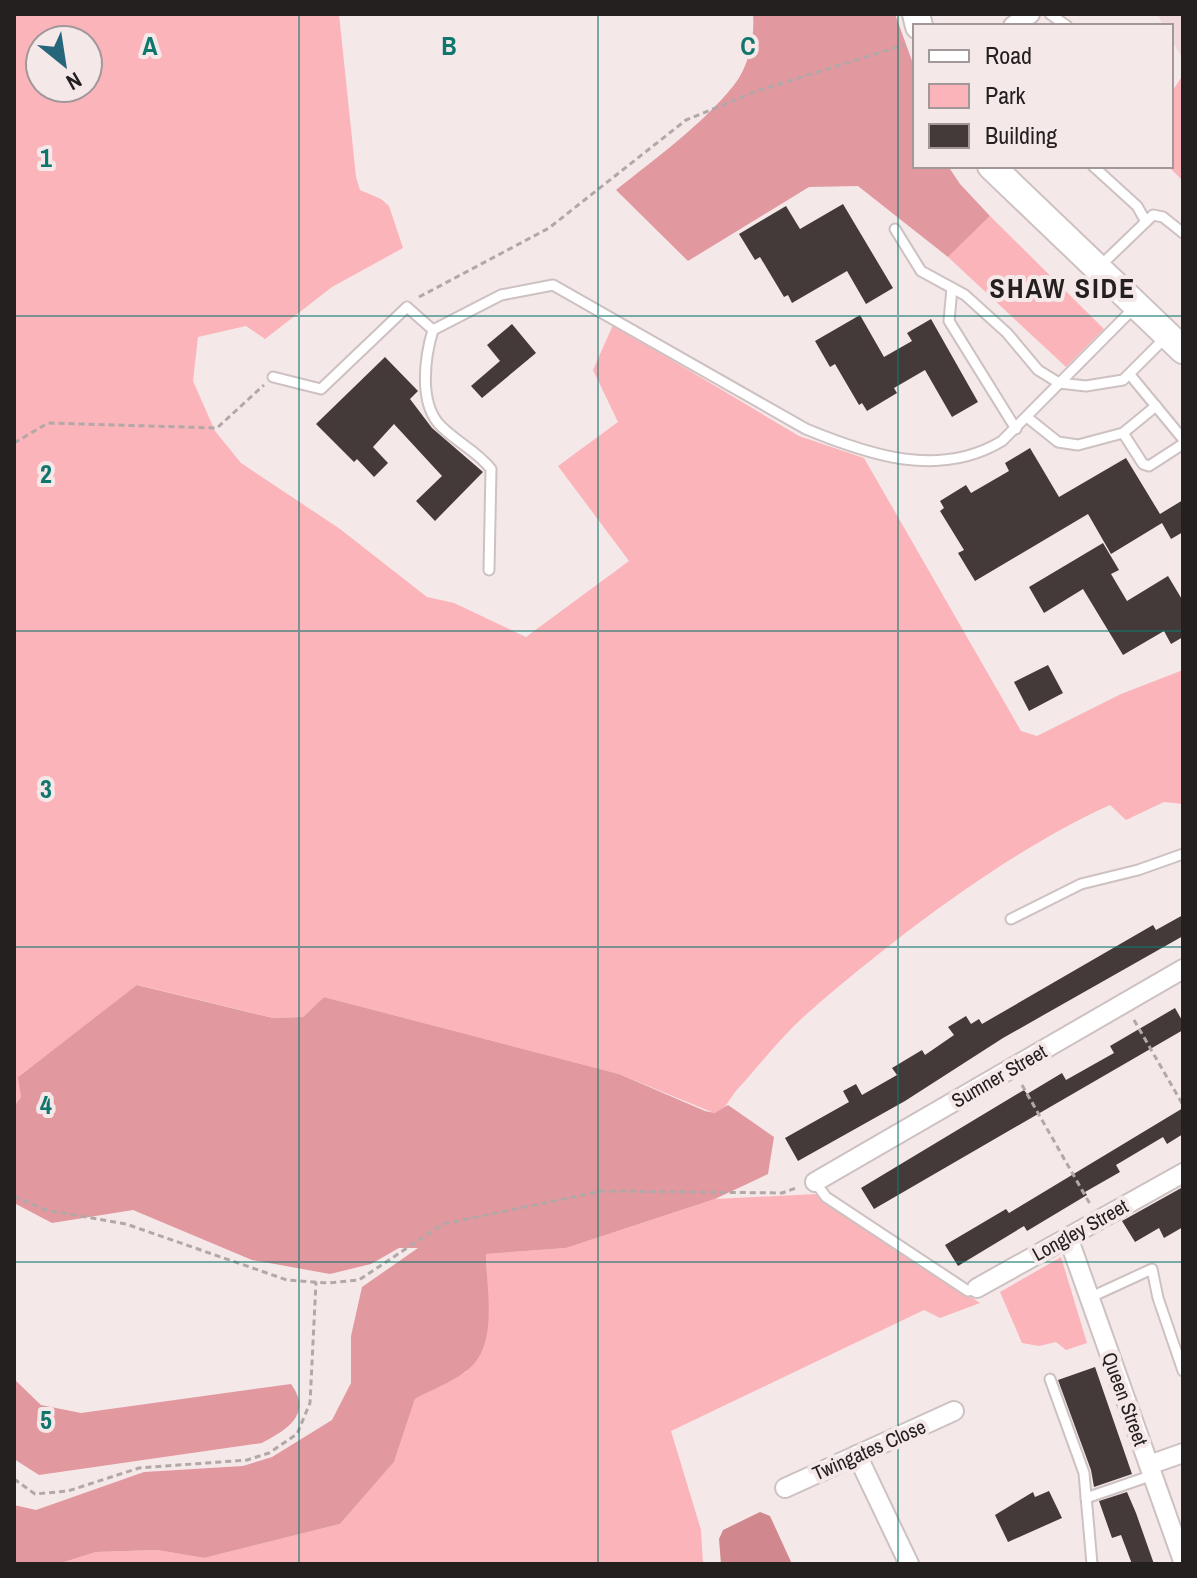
<svg xmlns="http://www.w3.org/2000/svg" width="1197" height="1578" viewBox="0 0 1197 1578" font-family="'Archivo Narrow',sans-serif">
<rect width="100%" height="100%" fill="#f5e8e9"/>
<polygon fill="#efd9da" points="1157,14 1183,14 1183,59 1171,39 1171,26 1164,26"/>
<g fill="#fbb4ba" fill-rule="evenodd">
<path d="M14 14H339L356 177 360 190 381 199 389 206 403 248 332 287 265 339 246 326 198 337 193 381 215 431 241 463 340 529 427 597 454 603 526 637 629 561 558 466 618 422 593 370 613 325 799 436 864 458 1021 731 1037 736 1121 694 1183 670V804L1164 802 1126 820 1110 805C1008 851 894 938 809 1012 782 1035 759 1066 735 1092L722 1111 714 1113 619 1074 324 997 303 1017 273 1018 138 985 19 1076 21 1097 14 1106ZM40 40H88V88H40Z"/>
<polygon points="1183,75 1183,181 1168,166 1171,166 1171,93"/>
<polygon points="990,216 1104,329 1066,367 948,257"/>
<polygon points="817,1194 980,1303 940,1318 924,1310 671,1431 701,1530 703,1564 58,1564 96,1552 157,1550 204,1558 340,1524 394,1462 415,1399 466,1372 488,1323 486,1254 566,1248 715,1199"/>
<polygon points="1061,1257 1087,1343 1066,1350 1056,1342 1039,1346 1022,1343 1000,1292"/>
</g>
<g fill="#e2989f">
<path d="M753 14H895L915 69V166H948L960 184 990 216 948 257 858 186 809 187 688 261 616 190C656 158 702 125 734 85 749 67 755 36 753 14Z"/>
<path d="M137 985 273 1018 303 1017 324 997 619 1074 705 1111 715 1113 728 1105 774 1137 768 1174 715 1199 566 1248 486 1254C486 1290 500 1348 465 1372 450 1383 431 1390 415 1399L394 1462 340 1524 204 1558 157 1550 96 1552 58 1564H14V1505L36 1510 144 1472 243 1466 272 1457 332 1420 351 1383V1336L362 1287 418 1248H399L371 1264 330 1274 252 1260 133 1210 52 1223 14 1203V1106L21 1097 18 1077Z"/>
<path d="M14 1379 41 1405 81 1413 291 1384C313 1414 287 1430 262 1443L39 1475 14 1459Z"/>
</g>
<polygon fill="#d0888e" points="760,1512 770,1516 792,1564 721,1564 719,1539 723,1530"/>
<g fill="#443a3a">
<polygon points="843,204 893,288 866,304 847,271 792,303 788,295 784,297 760,257 755,260 739,234 786,206 800,229"/>
<polygon points="860,315 884,357 912,341 907,333 931,319 978,402 952,417 925,370 894,388 897,393 867,411 862,403 859,405 835,364 830,367 815,341"/>
<polygon points="512,324 536,353 482,398 471,386 500,361 487,345"/>
<polygon points="385,357 418,391 410,399 432,428 483,472 435,521 416,501 442,476 394,424 373,447 388,463 374,477 357,459 354,462 316,424"/>
<polygon points="1030,448 1059,497 1126,458 1160,514 1183,500 1183,532 1171,539 1162,523 1111,554 1088,514 975,581 958,553 964,550 940,511 944,508 940,501 966,485 971,493 1009,471 1005,463"/>
<polygon points="1103,543 1119,570 1111,574 1127,601 1168,576 1183,601 1183,637 1171,644 1164,631 1123,655 1083,589 1044,613 1029,587"/>
<polygon points="1048,665 1063,693 1029,711 1014,682"/>
<polygon points="1183,915 1183,936 1003,1038 905,1101 798,1161 785,1138 849,1102 843,1091 856,1084 862,1095 897,1075 892,1068 922,1050 925,1055 954,1035 948,1027 966,1016 971,1024 979,1019 982,1024 1153,925 1156,930"/>
<polygon points="1175,1008 1183,1022 1183,1030 874,1209 861,1188 1024,1090 1027,1094 1062,1073 1066,1080 1114,1053 1110,1046"/>
<polygon points="1183,1108 1183,1134 1167,1144 1163,1137 1116,1165 1120,1172 1085,1192 1087,1195 1027,1231 1024,1226 958,1266 945,1245 1006,1209 1009,1213"/>
<polygon points="1183,1187 1183,1227 1164,1238 1159,1228 1135,1242 1122,1221"/>
<polygon points="1095,1367 1132,1474 1094,1487 1091,1470 1058,1380"/>
<polygon points="1049,1491 1062,1518 1008,1542 995,1515 1033,1492 1035,1497"/>
<polygon points="1127,1492 1136,1513 1154,1564 1132,1564 1121,1535 1112,1538 1099,1501"/>
</g>
<g fill="none" stroke-linecap="round" stroke-linejoin="round">
<defs>
<g id="service">
<polyline points="1050,14 1067,26"/>
<polyline points="1093,166 1137,206 1145,220"/>
<polyline points="895,229 921,271 965,295 1007,333 1038,370 1059,383 1086,386 1123,380 1165,338"/>
<polyline points="1098,268 1153,215 1163,217 1183,233"/>
<polyline points="952,288 949,321 1016,429"/>
<path d="M433 330C425 356 419 400 438 423 454 441 476 450 491 469L489 570"/>
<polyline points="1131,376 1183,439"/>
<path d="M273 377 321 389 407 307 433 330 501 295 553 285 806 429C869 455 939 479 1002 441L1136 306"/>
<polyline points="1028,418 1058,442 1078,445 1123,433 1156,406"/>
<polyline points="1123,433 1143,464 1149,466 1183,444"/>
<polyline points="1011,919 1081,884 1138,870 1183,854"/>
<polyline points="815,1182 826,1197 968,1291 977,1288"/>
<polyline points="1089,1298 1152,1269 1158,1298 1183,1371"/>
<polyline points="1050,1379 1084,1473 1092,1564"/>
<polyline points="1086,1498 1153,1475"/>
</g>
<g id="minor">
<polyline points="1013,26 1030,14"/>
<polyline points="815,1182 1183,969"/>
<polyline points="1068,1237 1183,1561"/>
<polyline points="977,1288 1183,1173"/>
<polyline points="857,1455 909,1564"/>
<polyline points="1149,1465 1183,1453"/>
<polyline points="785,1488 954,1411"/>
</g>
<g id="secondary">
<polyline points="916,14 919,26"/>
<polyline points="991,166 1183,350"/>
</g>
</defs>
<use href="#service" stroke="#cdc1c2" stroke-width="13"/>
<use href="#minor" stroke="#cdc1c2" stroke-width="22"/>
<use href="#secondary" stroke="#cdc1c2" stroke-width="30"/>
<g stroke="#b2a8a8" stroke-width="3" stroke-dasharray="6 4" stroke-linecap="butt">
<polyline points="419,297 549,228 686,120 757,91 904,45"/>
<polyline points="14,443 48,423 217,428 264,385"/>
<polyline points="1134,1020 1183,1105"/>
<polyline points="1022,1085 1090,1204"/>
<polyline points="14,1196 46,1210 126,1224 287,1280 328,1283 359,1280 443,1224 602,1191 782,1193 796,1188"/>
<polyline points="14,1479 35,1494 68,1491 139,1468 247,1460 269,1453 297,1434 310,1403 316,1282"/>
</g>
<use href="#service" stroke="#fff" stroke-width="9"/>
<use href="#minor" stroke="#fff" stroke-width="18"/>
<use href="#secondary" stroke="#fff" stroke-width="26"/>
</g>
<path fill="none" stroke="#0f766e" stroke-width="2" stroke-opacity="0.55" d="M299 14V1564M598 14V1564M898 14V1564M14 316H1183M14 631H1183M14 947H1183M14 1262H1183"/>
<g text-anchor="middle" stroke-width="8" stroke-linejoin="round" paint-order="stroke">
<g font-size="20" fill="#252020" stroke="#f5e8e9">
<text transform="translate(999 1076) rotate(-30)" y="7">Sumner Street</text>
<text transform="translate(1080 1230) rotate(-29)" y="7">Longley Street</text>
<text transform="translate(1125 1399) rotate(70)" y="7">Queen Street</text>
<text transform="translate(869 1450) rotate(-24)" y="7">Twingates Close</text>
</g>
<g font-size="28" font-weight="bold" letter-spacing="2" fill="#252020" stroke="#f5e8e9">
<text x="1063" y="298">SHAW SIDE</text>
</g>
</g>
<g font-size="26" text-anchor="middle" font-weight="bold" fill="#0f766e" stroke="#f5e8e9" stroke-width="8" stroke-linejoin="round" paint-order="stroke">
<text x="150" y="55">A</text>
<text x="449" y="55">B</text>
<text x="748" y="55">C</text>
<text x="46" y="167">1</text>
<text x="46" y="483">2</text>
<text x="46" y="798">3</text>
<text x="46" y="1114">4</text>
<text x="46" y="1429">5</text>
</g>
<rect width="1197" height="1578" fill="none" stroke="#252020" stroke-width="32"/>
<rect x="913" y="24" width="260" height="144" fill="#f5e8e9" stroke="#a29899" stroke-width="2"/>
<rect x="929" y="50" width="40" height="12" fill="#ffffff" stroke="#a29899" stroke-width="2"/>
<text x="985" y="64" font-size="24" fill="#252020">Road</text>
<rect x="929" y="84" width="40" height="24" fill="#fbb4ba" stroke="#a29899" stroke-width="2"/>
<text x="985" y="104" font-size="24" fill="#252020">Park</text>
<rect x="929" y="124" width="40" height="24" fill="#443a3a" stroke="#a29899" stroke-width="2"/>
<text x="985" y="144" font-size="24" fill="#252020">Building</text>
<g transform="translate(64 64) rotate(150)"><circle r="38" fill="#f5e8e9" stroke="#a29899" stroke-width="2"/>
<path d="M0-6L14 30L0 20L-14 30Z" fill="#26667b"/>
<text y="-12" font-size="22" font-weight="bold" text-anchor="middle" fill="#252020">N</text>
</g>
</svg>
